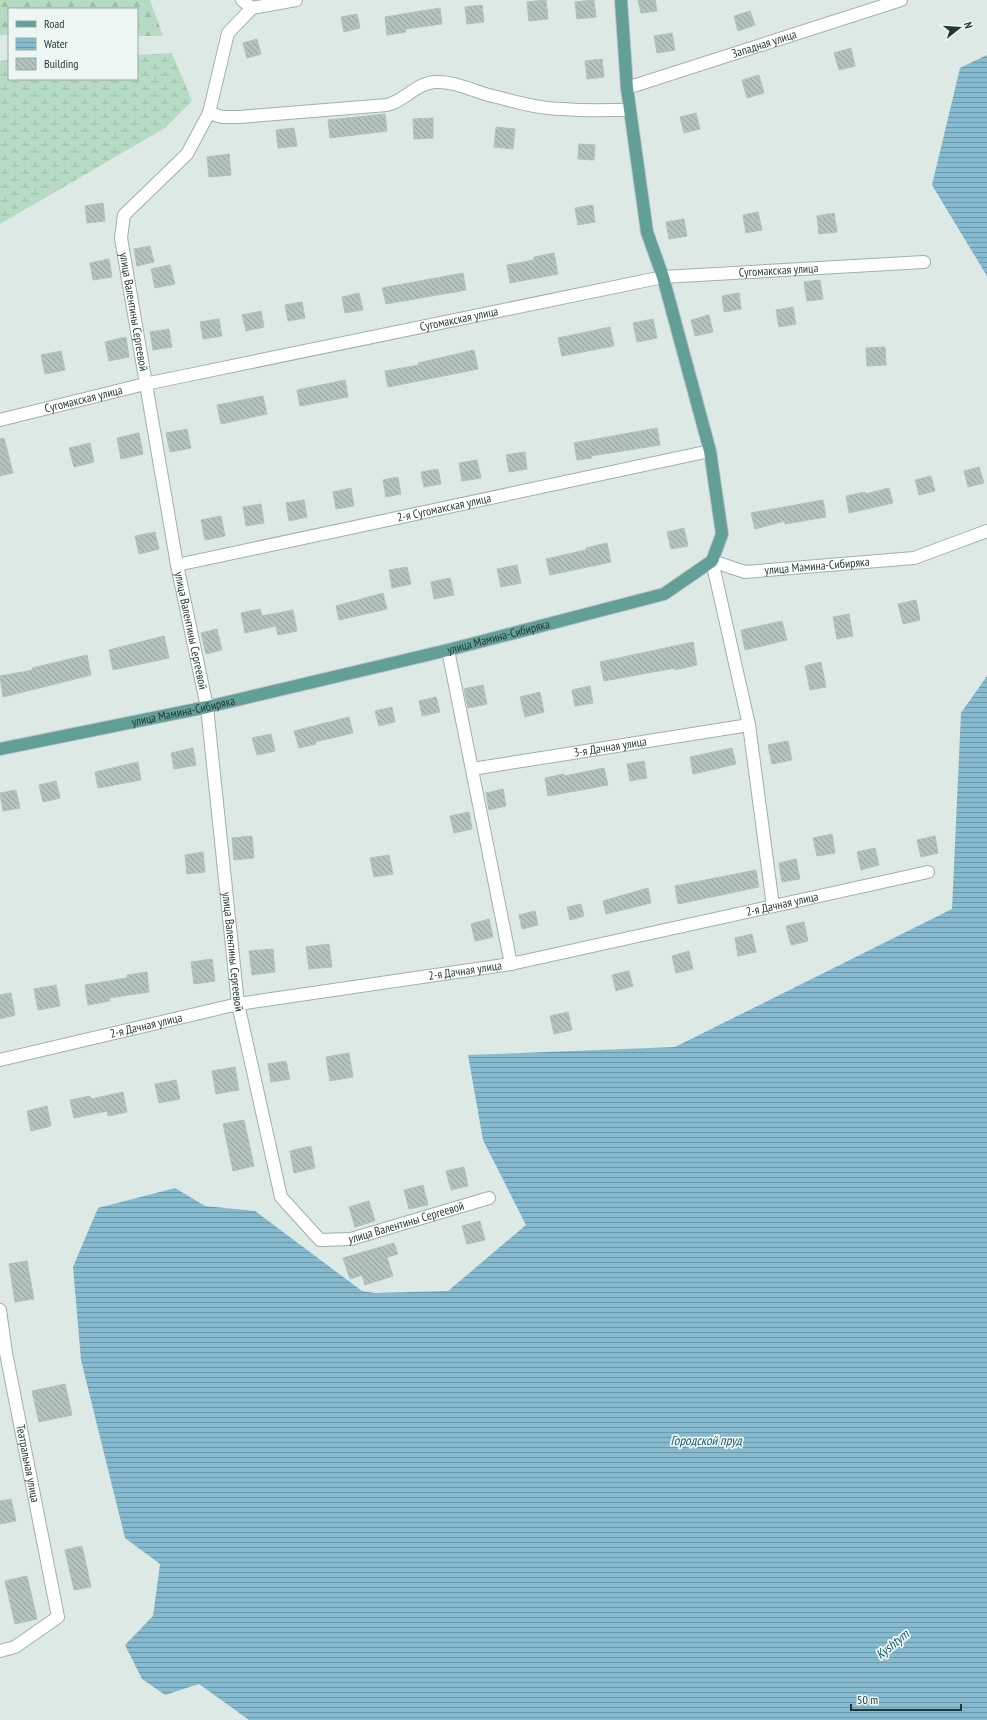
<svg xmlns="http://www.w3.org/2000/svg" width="987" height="1720" viewBox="0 0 987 1720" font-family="'PT Sans Narrow',sans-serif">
<defs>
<pattern id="forest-firs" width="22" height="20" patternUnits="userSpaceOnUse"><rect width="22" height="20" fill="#b6dbc4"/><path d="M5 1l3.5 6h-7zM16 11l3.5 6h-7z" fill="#9cbda9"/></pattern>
<pattern id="wetland-marsh" width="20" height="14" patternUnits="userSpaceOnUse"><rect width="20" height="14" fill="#b6dbc4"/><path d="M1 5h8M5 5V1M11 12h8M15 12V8" fill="none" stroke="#9cbda9"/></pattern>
<pattern id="water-rules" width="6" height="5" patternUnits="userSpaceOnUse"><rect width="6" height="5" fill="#85bacf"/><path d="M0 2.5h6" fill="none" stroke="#6c98a9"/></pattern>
<pattern id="building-back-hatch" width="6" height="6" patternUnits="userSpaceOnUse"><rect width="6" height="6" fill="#b3c4bf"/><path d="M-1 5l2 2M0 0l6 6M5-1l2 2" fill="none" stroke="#91a09c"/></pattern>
</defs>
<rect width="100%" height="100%" fill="#dde9e5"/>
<polygon fill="url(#forest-firs)" points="0,0 150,0 163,36 137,36 137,9 9,9 9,35 0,35"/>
<polygon fill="url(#wetland-marsh)" points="172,53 192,101 165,128 0,224 0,61 9,60 9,79 137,79 137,55"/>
<g fill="url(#water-rules)">
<polygon points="987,55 987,276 932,185 960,68"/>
<polygon points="987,676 987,1720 249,1720 199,1684 165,1695 142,1679 125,1645 153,1616 160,1564 125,1538 81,1360 73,1267 98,1208 175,1188 205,1206 255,1211 362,1291 375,1293 448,1291 526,1225 483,1140 468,1055 675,1047 952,909 961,713"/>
</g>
<g fill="url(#building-back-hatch)" stroke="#b0c2bd">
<polygon points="546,0 548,19 529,21 527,2"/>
<polygon points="594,0 596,17 577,19 575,2"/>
<polygon points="638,0 655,0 657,11 641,13"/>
<polygon points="482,5 484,22 467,24 465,7"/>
<polygon points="440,8 442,24 405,29 406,32 387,35 385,17"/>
<polygon points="750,11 755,25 738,31 734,16"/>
<polygon points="357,14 360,28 344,32 341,17"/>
<polygon points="672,33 675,50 657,53 654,36"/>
<polygon points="257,39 261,54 247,58 243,43"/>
<polygon points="851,48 855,66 839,70 834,53"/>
<polygon points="602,59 604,77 587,79 585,61"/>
<polygon points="759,75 764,93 747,98 742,80"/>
<polygon points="696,113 700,129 684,133 680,117"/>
<polygon points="385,114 387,131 330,138 328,120"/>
<polygon points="433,118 433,138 414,139 413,119"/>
<polygon points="496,127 515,129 513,149 494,147"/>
<polygon points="294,128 297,146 278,148 276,130"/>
<polygon points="579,144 595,145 594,160 578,159"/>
<polygon points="229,154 231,175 209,177 207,157"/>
<polygon points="103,203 105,221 87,223 85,206"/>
<polygon points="593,205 595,222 578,225 575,208"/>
<polygon points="758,212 762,230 746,233 743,215"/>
<polygon points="834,213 837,232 819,234 817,216"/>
<polygon points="684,219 687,236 669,239 666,222"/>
<polygon points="150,246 154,262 137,266 134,249"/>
<polygon points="554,253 558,274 510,283 507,265 534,260 534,257"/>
<polygon points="109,259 112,277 93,280 90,263"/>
<polygon points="170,265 175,284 155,288 151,269"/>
<polygon points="463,273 466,290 386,304 382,288"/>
<polygon points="820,280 823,299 807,301 804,282"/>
<polygon points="359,293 363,310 345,313 342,297"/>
<polygon points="739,293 741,309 724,312 722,296"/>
<polygon points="302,302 305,318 288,321 285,305"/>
<polygon points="793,307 796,324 779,327 776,310"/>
<polygon points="261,311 264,327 246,331 242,315"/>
<polygon points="709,315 713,332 695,336 691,320"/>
<polygon points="219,319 222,336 203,339 200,322"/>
<polygon points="653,319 657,338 637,342 633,323"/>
<polygon points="610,327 614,346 562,356 558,338"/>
<polygon points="169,329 172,347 153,350 150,332"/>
<polygon points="126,337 129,357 109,361 105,342"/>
<polygon points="885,347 886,365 867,366 866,348"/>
<polygon points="474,350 478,369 388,387 385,371 419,365 418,363"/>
<polygon points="61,351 65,370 45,374 41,355"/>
<polygon points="345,380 348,397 300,406 297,390"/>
<polygon points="263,396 267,414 221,424 217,405"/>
<polygon points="657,428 660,445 591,456 592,458 577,460 574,443"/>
<polygon points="187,429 191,448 170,452 166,433"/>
<polygon points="139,433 143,454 121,459 117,438"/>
<polygon points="4,438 13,473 0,476 0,439"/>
<polygon points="90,443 94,462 74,467 69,448"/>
<polygon points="525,452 527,469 509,472 506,455"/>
<polygon points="477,460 481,478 462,481 459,463"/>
<polygon points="979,467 984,483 968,487 964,471"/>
<polygon points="438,469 441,484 424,487 421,472"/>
<polygon points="931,476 935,491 919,495 915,480"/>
<polygon points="398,477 401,494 386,497 383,480"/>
<polygon points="351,488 354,506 336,509 333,492"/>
<polygon points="889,488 893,503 849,513 846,496 865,492 865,494"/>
<polygon points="304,500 307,517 289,521 286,503"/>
<polygon points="823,500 826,517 785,524 785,521 755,529 751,513"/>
<polygon points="261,504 264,523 246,526 243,507"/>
<polygon points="221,516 225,536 205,540 201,520"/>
<polygon points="684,528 688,546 671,549 667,532"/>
<polygon points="155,532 159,549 139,554 135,536"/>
<polygon points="607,543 611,562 550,575 546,559 586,550 586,548"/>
<polygon points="517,565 521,583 501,587 497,569"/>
<polygon points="407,567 411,584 392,588 389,570"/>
<polygon points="450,578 454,595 434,599 431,582"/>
<polygon points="383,593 387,609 339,620 336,606"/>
<polygon points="916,600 920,620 903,624 898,604"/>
<polygon points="260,609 262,616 293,610 297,631 278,635 276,626 245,633 241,613"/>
<polygon points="849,614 853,636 837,639 833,617"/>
<polygon points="782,621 787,640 745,650 741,630"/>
<polygon points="217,629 222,650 206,654 201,633"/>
<polygon points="164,636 169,658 113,670 109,650"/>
<polygon points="693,642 697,665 675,670 675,668 604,681 600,662"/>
<polygon points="87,655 91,675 3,697 0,676 33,670 32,668"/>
<polygon points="821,662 826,687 810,690 805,666"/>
<polygon points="483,685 487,704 468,708 464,689"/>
<polygon points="590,686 593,703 575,706 572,690"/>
<polygon points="540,692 544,712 525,717 520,697"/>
<polygon points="436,697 440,712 422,716 419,701"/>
<polygon points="392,707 395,722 379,726 375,711"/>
<polygon points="349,717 353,733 315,742 316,744 299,748 294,731"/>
<polygon points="271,734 275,751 257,755 252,738"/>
<polygon points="788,741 792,760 772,764 768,745"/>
<polygon points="193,748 196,765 174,769 171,753"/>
<polygon points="732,748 736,764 693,774 690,757"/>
<polygon points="644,761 647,778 630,781 627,764"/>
<polygon points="138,762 141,780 98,788 95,772"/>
<polygon points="604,768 608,785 548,796 545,778 564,774 564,776"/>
<polygon points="56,781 60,798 43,802 39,785"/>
<polygon points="503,789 506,806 489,810 486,793"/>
<polygon points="16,790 20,808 3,811 0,793"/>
<polygon points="469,812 472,829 454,833 450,816"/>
<polygon points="832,834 835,853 817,856 813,838"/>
<polygon points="252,836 254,858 234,860 232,838"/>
<polygon points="935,836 938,853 921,857 917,840"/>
<polygon points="875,848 879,865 861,870 857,852"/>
<polygon points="203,852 205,872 187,874 185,855"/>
<polygon points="389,855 393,874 374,877 370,858"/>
<polygon points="796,859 800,879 782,882 779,863"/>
<polygon points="756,870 759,887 678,904 675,886"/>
<polygon points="648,888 651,903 606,914 603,901"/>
<polygon points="581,904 584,916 570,920 567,907"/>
<polygon points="535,911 538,925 522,929 519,915"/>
<polygon points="489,919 493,937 475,941 471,924"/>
<polygon points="804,922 808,941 791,945 786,926"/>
<polygon points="752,934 756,952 738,956 735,938"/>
<polygon points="329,944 332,967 309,969 306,947"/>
<polygon points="273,949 275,972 252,975 249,951"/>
<polygon points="689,951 693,969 676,973 672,956"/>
<polygon points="212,959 215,981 194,984 191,962"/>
<polygon points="629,971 633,986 616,991 612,975"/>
<polygon points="147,972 149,992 109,998 110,1001 88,1005 85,985 127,978 127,975"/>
<polygon points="56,985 60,1006 38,1010 34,989"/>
<polygon points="11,993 15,1015 0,1019 0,995"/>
<polygon points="568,1012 572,1030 554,1034 550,1016"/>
<polygon points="349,1053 353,1077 330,1081 326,1057"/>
<polygon points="286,1061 290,1079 271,1082 268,1064"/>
<polygon points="235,1067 239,1090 216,1094 212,1071"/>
<polygon points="176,1080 180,1099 159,1103 155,1084"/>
<polygon points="123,1092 127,1112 108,1116 107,1111 74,1118 70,1100 90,1096 91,1099"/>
<polygon points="47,1106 51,1126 31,1131 27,1111"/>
<polygon points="244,1120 254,1166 233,1171 223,1124"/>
<polygon points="311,1146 315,1168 294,1173 290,1151"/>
<polygon points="464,1167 468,1186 451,1190 446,1171"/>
<polygon points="423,1185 428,1205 409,1209 404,1190"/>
<polygon points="369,1201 375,1221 355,1227 349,1207"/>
<polygon points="480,1221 485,1240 467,1244 462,1226"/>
<polygon points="394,1243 398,1254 387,1257 393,1276 365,1285 362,1275 350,1279 343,1258"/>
<polygon points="27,1261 34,1299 15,1302 9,1264"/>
<polygon points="65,1384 72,1415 39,1422 32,1391"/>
<polygon points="11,1499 16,1521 0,1524 0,1501"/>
<polygon points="82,1546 91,1587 74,1590 65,1550"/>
<polygon points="27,1576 37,1619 15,1624 5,1581"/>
</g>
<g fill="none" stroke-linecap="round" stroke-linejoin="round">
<defs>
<g id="minor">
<path id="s1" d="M242 0 252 8 228 33 209 113 187 154 124 215 121 238 177 565 207 707 238 1004 281 1197 320 1240 351 1239 489 1198"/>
<polyline points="252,8 296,0"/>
<path id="s2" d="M627 88 901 0"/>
<path d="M209 113 222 117H239L387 105C405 101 416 83 435 82 456 81 477 93 497 97 515 102 545 109 563 109 585 111 608 110 630 110"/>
<path id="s3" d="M0 420 145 384 663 277 924 262"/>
<polyline points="712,561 749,725 773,906"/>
<path id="s4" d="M712 561 745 572 914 558 987 531"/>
<path id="s5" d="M177 565 710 451"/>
<polyline points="448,650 511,964"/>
<path id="s6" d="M472 769 749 725"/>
<path id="s7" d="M0 1060 238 1004 511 964 928 872"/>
<path id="s8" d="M0 1310 6 1353 58 1617 15 1647 0 1651"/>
</g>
<g id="major">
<path id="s9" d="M0 749 207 707 448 650 664 594 712 561 722 534 710 451 663 277 647 232 627 88 621 0"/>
</g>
</defs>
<use href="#minor" stroke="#a0b0ad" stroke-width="14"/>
<use href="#major" stroke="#bcc3c2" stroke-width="14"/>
<use href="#minor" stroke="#fff" stroke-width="12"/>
<use href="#major" stroke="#629f96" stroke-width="12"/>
</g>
<g text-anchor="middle" stroke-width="3.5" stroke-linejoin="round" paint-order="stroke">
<g font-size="12" fill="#1f3835" stroke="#edf6f3">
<text dy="4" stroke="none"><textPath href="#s2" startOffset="144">Западная улица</textPath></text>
<text dy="4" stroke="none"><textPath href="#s3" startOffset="794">Сугомакская улица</textPath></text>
<text dy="4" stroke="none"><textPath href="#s1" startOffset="362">улица Валентины Сергеевой</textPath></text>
<text dy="4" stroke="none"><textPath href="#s3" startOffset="470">Сугомакская улица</textPath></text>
<text dy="4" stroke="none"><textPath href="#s3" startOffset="86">Сугомакская улица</textPath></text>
<text dy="4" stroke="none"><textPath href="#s5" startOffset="273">2-я Сугомакская улица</textPath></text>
<text dy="4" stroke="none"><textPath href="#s4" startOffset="107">улица Мамина-Сибиряка</textPath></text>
<text dy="4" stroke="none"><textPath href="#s1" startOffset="686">улица Валентины Сергеевой</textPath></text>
<text dy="4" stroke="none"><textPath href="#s9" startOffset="511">улица Мамина-Сибиряка</textPath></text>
<text dy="4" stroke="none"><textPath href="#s9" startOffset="187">улица Мамина-Сибиряка</textPath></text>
<text dy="4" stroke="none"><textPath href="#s6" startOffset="140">3-я Дачная улица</textPath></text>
<text dy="4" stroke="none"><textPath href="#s7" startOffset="798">2-я Дачная улица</textPath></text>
<text dy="4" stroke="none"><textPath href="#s1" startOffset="1010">улица Валентины Сергеевой</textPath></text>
<text dy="4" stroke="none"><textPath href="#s7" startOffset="474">2-я Дачная улица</textPath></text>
<text dy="4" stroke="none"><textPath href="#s7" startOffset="150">2-я Дачная улица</textPath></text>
<text dy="4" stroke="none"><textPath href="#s1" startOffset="1407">улица Валентины Сергеевой</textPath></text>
<text dy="4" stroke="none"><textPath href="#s8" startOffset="156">Театральная улица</textPath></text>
</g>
<g font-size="13" font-style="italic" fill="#1b5973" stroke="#edf6f3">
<text x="706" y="1445">Городской пруд</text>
<text transform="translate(892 1644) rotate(-39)" y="5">Kyshtym</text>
</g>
</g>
<rect x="8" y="8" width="130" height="72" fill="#edf6f3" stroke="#9baaa7"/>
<rect x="16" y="21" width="20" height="6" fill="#629f96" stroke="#9baaa7"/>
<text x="44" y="28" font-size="12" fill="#1f3835">Road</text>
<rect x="16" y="38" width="20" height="12" fill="url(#water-rules)" stroke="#9baaa7"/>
<text x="44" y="48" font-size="12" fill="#1f3835">Water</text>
<rect x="16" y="58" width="20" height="12" fill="url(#building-back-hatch)" stroke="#9baaa7"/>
<text x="44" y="68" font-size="12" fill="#1f3835">Building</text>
<g transform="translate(959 28) rotate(73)" stroke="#edf6f3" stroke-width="3" paint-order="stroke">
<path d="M0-3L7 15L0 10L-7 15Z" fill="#1f3835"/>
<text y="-6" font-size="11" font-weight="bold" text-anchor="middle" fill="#1f3835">N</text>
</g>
<path d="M851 1704v6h110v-6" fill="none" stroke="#1f3835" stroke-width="2"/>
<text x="857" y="1704" font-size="12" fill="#1f3835" stroke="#edf6f3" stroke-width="3" paint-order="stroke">50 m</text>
</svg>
